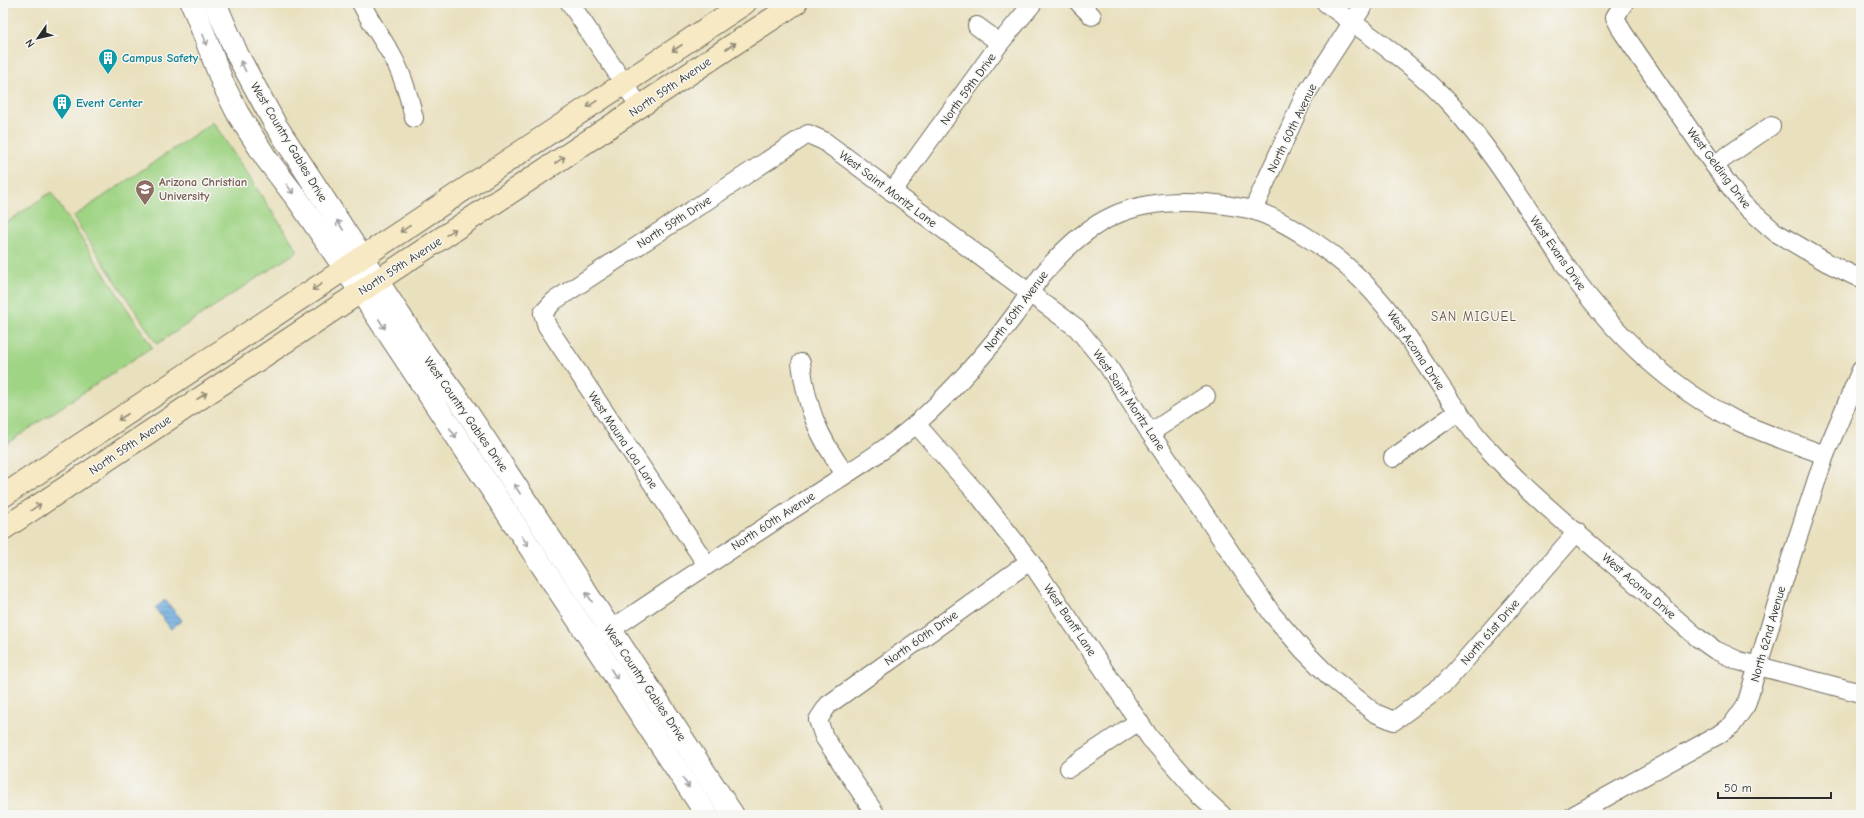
<svg xmlns="http://www.w3.org/2000/svg" width="1864" height="818" viewBox="0 0 1864 818" font-family="'Comic Neue',sans-serif">
<defs>
<pattern id="water-rules" width="6" height="5" patternUnits="userSpaceOnUse"><rect width="6" height="5" fill="#6cacdf"/><path d="M0 2.5h6" fill="none" stroke="#598cb5"/></pattern>
</defs>
<rect width="100%" height="100%" fill="#f6f6f2"/>
<filter id="ink" filterUnits="userSpaceOnUse"><feTurbulence type="fractalNoise" baseFrequency=".025" numOctaves="2"/><feDisplacementMap in="SourceGraphic" scale="8" xChannelSelector="R" yChannelSelector="G"/><feConvolveMatrix kernelMatrix="1 2 1 2 8 2 1 2 1" color-interpolation-filters="sRGB"/></filter>
<filter id="wash" filterUnits="userSpaceOnUse"><feTurbulence type="fractalNoise" baseFrequency=".012" numOctaves="4" result="noise"/><feDisplacementMap in="SourceGraphic" scale="16" xChannelSelector="R" yChannelSelector="G"/><feGaussianBlur stdDeviation="0.9" result="paint"/><feColorMatrix in="noise" values="0 0 0 0 0 0 0 0 0 0 0 0 0 0 0 0 0 1.4 0 .05"/><feComposite in="paint" operator="in"/></filter>
<g filter="url(#wash)">
<rect width="100%" height="100%" fill="#e9e0be"/>
<g fill="#a0d485" stroke="#668058">
<polygon points="213,122 298,251 157,344 73,217"/>
<polygon points="51,192 152,347 3,446 3,225"/>
</g>
<polygon fill="url(#water-rules)" stroke="#4c6c85" points="165,600 182,620 171,629 155,608"/>
</g>
<g filter="url(#ink)">
<g fill="none" stroke-linecap="round" stroke-linejoin="round">
<defs>
<g id="minor">
<path d="M361 3C370 21 381 37 391 54 403 74 409 96 414 118"/>
<polyline points="570,3 640,107"/>
<polyline points="1079,3 1092,16"/>
<path d="M1326 3C1370 36 1415 65 1452 106 1497 156 1531 216 1570 272 1613 333 1668 386 1735 420 1764 434 1795 444 1825 455"/>
<polyline points="1624,3 1615,17 1622,31 1714,165 1743,204 1775,232 1828,263 1861,279"/>
<polyline points="977,26 1000,43"/>
<polyline points="1714,165 1771,126"/>
<polyline points="892,192 1000,43 1033,3"/>
<polyline points="1253,210 1304,97 1365,3"/>
<path d="M801 363C807 409 818 436 845 474"/>
<polyline points="916,424 980,497 1030,561 1150,738 1200,795 1222,815"/>
<polyline points="1150,433 1206,396"/>
<polyline points="1393,458 1459,411"/>
<polyline points="707,565 547,326 543,313 554,301 808,134 824,141 1077,328 1108,366 1150,433 1272,614 1303,650 1330,677 1375,713 1394,721 1445,683 1577,532"/>
<path d="M600 637C668 591 736 546 805 501 842 476 883 453 917 423 950 394 988 351 1014 316 1024 303 1032 287 1043 274 1089 218 1133 197 1206 203 1221 204 1235 206 1249 209 1282 218 1328 249 1353 272 1409 323 1438 394 1489 450 1516 480 1547 507 1578 534 1618 568 1658 603 1698 638L1715 650 1739 661 1861 693"/>
<polyline points="1069,768 1139,721"/>
<polyline points="876,815 824,737 818,720 828,705 1030,561"/>
<polyline points="1574,815 1718,735 1732,725 1746,705 1787,570 1825,455 1861,370"/>
</g>
<g id="tertiary">
<polyline points="192,3 223,84 238,114 266,158 298,200 369,304 707,815"/>
<polyline points="215,3 238,56 275,124 425,354 459,400 733,815"/>
</g>
<g id="secondary">
<polyline points="3,496 745,3"/>
<polyline points="3,529 796,3"/>
</g>
</defs>
<use href="#minor" stroke="#6e6a5e" stroke-width="20"/>
<use href="#tertiary" stroke="#6e6a5e" stroke-width="24"/>
<use href="#secondary" stroke="#6e6a5e" stroke-width="24"/>
<use href="#minor" stroke="#fff" stroke-width="18"/>
<use href="#tertiary" stroke="#fff" stroke-width="22"/>
<use href="#secondary" stroke="#f6e9c3" stroke-width="22"/>
</g>
<defs><path id="oneway-shaft" d="M-6 0H5M1.5-3L5.5 0L1.5 3" fill="none" stroke-width="1.6" stroke-linecap="round" stroke-linejoin="round"/></defs>
<g stroke="#a0a0a0">
<use href="#oneway-shaft" transform="translate(205 40) rotate(70)"/>
<use href="#oneway-shaft" transform="translate(243 66) rotate(-117)"/>
<use href="#oneway-shaft" transform="translate(290 189) rotate(53)"/>
<use href="#oneway-shaft" transform="translate(340 225) rotate(-123)"/>
<use href="#oneway-shaft" transform="translate(382 324) rotate(57)"/>
<use href="#oneway-shaft" transform="translate(453 433) rotate(57)"/>
<use href="#oneway-shaft" transform="translate(517 489) rotate(-123)"/>
<use href="#oneway-shaft" transform="translate(525 541) rotate(56)"/>
<use href="#oneway-shaft" transform="translate(589 597) rotate(-123)"/>
<use href="#oneway-shaft" transform="translate(614 674) rotate(57)"/>
<use href="#oneway-shaft" transform="translate(686 783) rotate(57)"/>
</g>
<g stroke="#908a77">
<use href="#oneway-shaft" transform="translate(731 46) rotate(-33)"/>
<use href="#oneway-shaft" transform="translate(677 48) rotate(147)"/>
<use href="#oneway-shaft" transform="translate(592 104) rotate(146)"/>
<use href="#oneway-shaft" transform="translate(560 160) rotate(-34)"/>
<use href="#oneway-shaft" transform="translate(405 229) rotate(146)"/>
<use href="#oneway-shaft" transform="translate(451 232) rotate(-34)"/>
<use href="#oneway-shaft" transform="translate(317 287) rotate(146)"/>
<use href="#oneway-shaft" transform="translate(202 396) rotate(-33)"/>
<use href="#oneway-shaft" transform="translate(123 417) rotate(147)"/>
<use href="#oneway-shaft" transform="translate(36 507) rotate(-34)"/>
</g>
</g>
<defs>
<symbol id="building-pin" viewBox="-11 -11 22 30"><path d="M0 17L-7.5 6A9.5 9.5 0 1 1 7.5 6Z" fill="#0f9aa8" stroke="#f6f6f2"/><path d="M-4-6H4V6H1V3H-1V6H-4ZM-2.5-4.3h1.7v1.8h-1.7ZM.8-4.3h1.7v1.8H.8ZM-2.5-1h1.7V.8h-1.7ZM.8-1h1.7V.8H.8Z" fill="#fff"/></symbol>
<symbol id="university-pin" viewBox="-11 -11 22 30"><path d="M0 17L-7.5 6A9.5 9.5 0 1 1 7.5 6Z" fill="#8d6e63" stroke="#f6f6f2"/><path d="M0-5L7-2L0 1L-7-2ZM-4 1L0 2.5L4 1V4Q0 6-4 4Z" fill="#fff"/></symbol>
</defs>
<g fill-rule="evenodd">
<use href="#building-pin" x="97" y="47" width="22" height="30"/>
<use href="#building-pin" x="51" y="92" width="22" height="30"/>
<use href="#university-pin" x="134" y="178" width="22" height="30"/>
</g>
<g text-anchor="middle" stroke-width="3" stroke-linejoin="round" paint-order="stroke">
<g font-size="12" font-weight="bold" fill="#0d838f" stroke="#f6f6f2" text-anchor="start">
<text x="122" y="62">Campus Safety</text>
<text x="76" y="107">Event Center</text>
</g>
<g font-size="12" fill="#2b2b2b" stroke="#f6f6f2">
<text transform="translate(670 87) rotate(-34)" y="4">North 59th Avenue</text>
<text transform="translate(968 89) rotate(-54)" y="4">North 59th Drive</text>
<text transform="translate(1292 128) rotate(-64)" y="4">North 60th Avenue</text>
<text transform="translate(289 142) rotate(59)" y="4">West Country Gables Drive</text>
<text transform="translate(1719 168) rotate(53)" y="4">West Gelding Drive</text>
<text transform="translate(888 189) rotate(37)" y="4">West Saint Moritz Lane</text>
<text transform="translate(674 222) rotate(-33)" y="4">North 59th Drive</text>
<text transform="translate(1558 253) rotate(55)" y="4">West Evans Drive</text>
<text transform="translate(400 266) rotate(-33)" y="4">North 59th Avenue</text>
<text transform="translate(1016 311) rotate(-53)" y="4">North 60th Avenue</text>
<text transform="translate(1416 350) rotate(56)" y="4">West Acoma Drive</text>
<text transform="translate(1129 400) rotate(56)" y="4">West Saint Moritz Lane</text>
<text transform="translate(466 414) rotate(55)" y="4">West Country Gables Drive</text>
<text transform="translate(623 440) rotate(56)" y="4">West Mauna Loa Lane</text>
<text transform="translate(130 445) rotate(-34)" y="4">North 59th Avenue</text>
<text transform="translate(773 521) rotate(-33)" y="4">North 60th Avenue</text>
<text transform="translate(1639 586) rotate(41)" y="4">West Acoma Drive</text>
<text transform="translate(1070 620) rotate(56)" y="4">West Banff Lane</text>
<text transform="translate(1490 632) rotate(-49)" y="4">North 61st Drive</text>
<text transform="translate(1768 634) rotate(-74)" y="4">North 62nd Avenue</text>
<text transform="translate(921 638) rotate(-35)" y="4">North 60th Drive</text>
<text transform="translate(645 683) rotate(56)" y="4">West Country Gables Drive</text>
</g>
<g font-size="12" font-weight="bold" fill="#785e54" stroke="#f6f6f2" text-anchor="start">
<text x="159" y="186">Arizona Christian<tspan x="159" dy="14">University</tspan></text>
</g>
<g font-size="13" letter-spacing="1" fill="#6a5540" stroke="#f6f6f2">
<text x="1474" y="321">SAN MIGUEL</text>
</g>
</g>
<rect width="1864" height="818" fill="none" stroke="#f6f6f2" stroke-width="16"/>
<g transform="translate(38 38) rotate(236)" stroke="#f6f6f2" stroke-width="3" paint-order="stroke">
<path d="M0-3L7 15L0 10L-7 15Z" fill="#2b2b2b"/>
<text y="-6" font-size="11" font-weight="bold" text-anchor="middle" fill="#2b2b2b">N</text>
</g>
<path d="M1718 792v6h113v-6" fill="none" stroke="#2b2b2b" stroke-width="2"/>
<text x="1724" y="792" font-size="12" fill="#2b2b2b" stroke="#f6f6f2" stroke-width="3" paint-order="stroke">50 m</text>
</svg>
